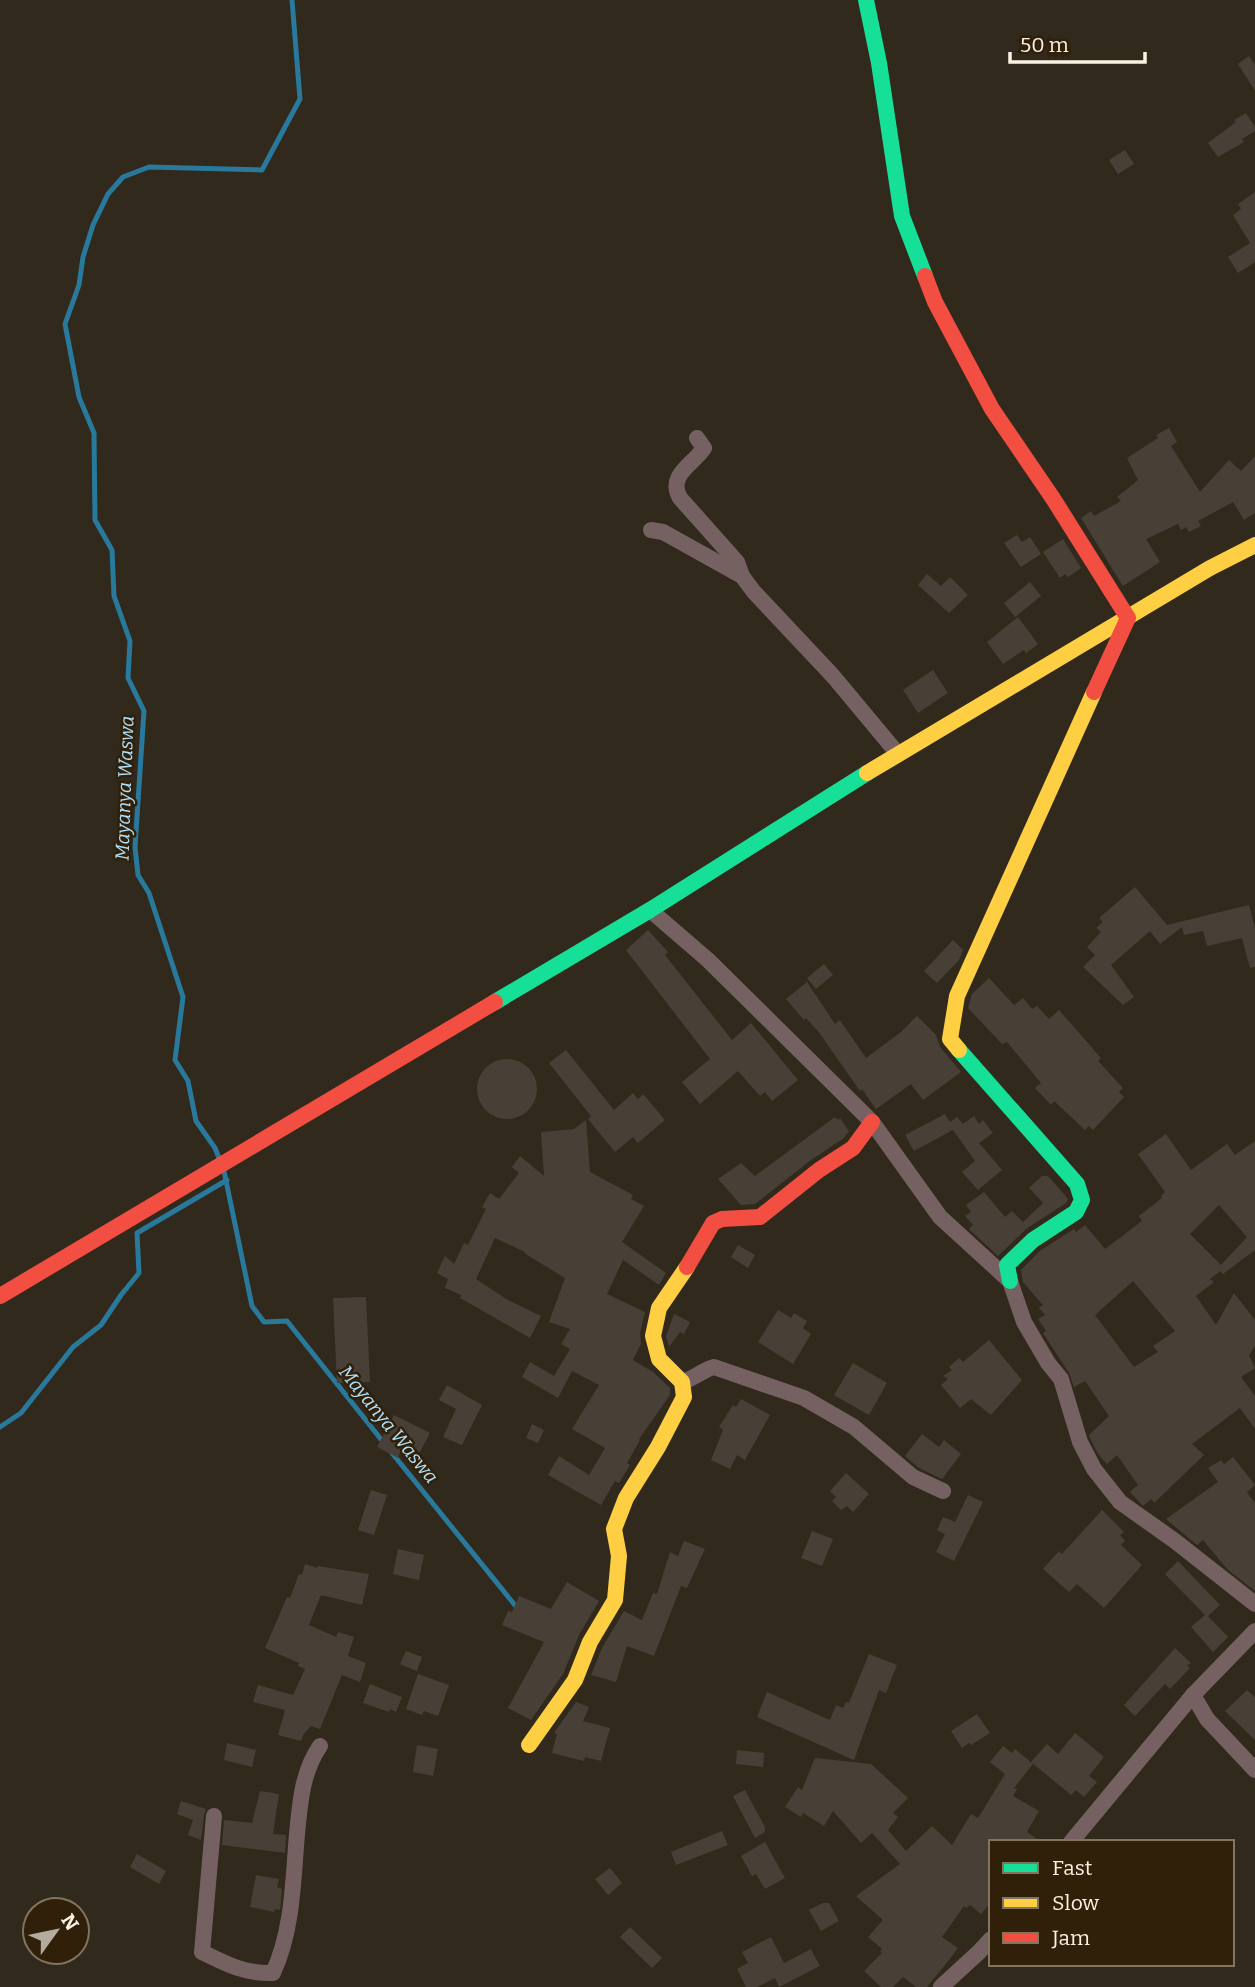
<svg xmlns="http://www.w3.org/2000/svg" width="1255" height="1987" viewBox="0 0 1255 1987" font-family="Bitter,serif">
<rect width="100%" height="100%" fill="#31291c"/>
<g fill="none" stroke-linecap="round" stroke-linejoin="round">
<g stroke="#28799c" stroke-width="5">
<polyline points="219,1158 215,1148 196,1121 188,1081 175,1060 183,997 149,893 138,875 135,847 144,711 128,678 130,641 114,596 112,550 95,520 94,433 79,397 65,324 79,285 83,257 93,225 108,194 123,177 149,167 262,170 300,99 292,0"/>
<polyline points="224,1171 252,1306 264,1322 287,1321 384,1443"/>
<polyline points="0,1427 21,1413 73,1347 101,1325 121,1295 139,1273 137,1233 227,1180"/>
<polyline points="392,1453 518,1609"/>
</g>
</g>
<g fill="#484036" fill-rule="evenodd">
<polygon points="1249,56 1255,65 1255,91 1238,64"/>
<polygon points="1246,113 1255,127 1255,131 1242,139 1244,142 1218,157 1208,143 1236,122 1234,120"/>
<polygon points="1125,150 1134,164 1118,174 1109,160"/>
<polygon points="1255,192 1255,262 1238,273 1228,257 1250,243 1233,215 1241,209 1238,204"/>
<polygon points="1169,428 1177,442 1171,446 1200,492 1229,460 1241,471 1255,456 1255,513 1244,520 1233,502 1198,521 1201,526 1189,532 1186,527 1181,530 1178,524 1146,539 1160,562 1123,586 1081,518 1091,511 1094,516 1121,501 1117,497 1138,480 1127,458 1158,438 1156,435"/>
<polygon points="1017,535 1022,542 1030,537 1041,554 1021,567 1004,543"/>
<polygon points="1063,539 1081,568 1068,577 1065,574 1060,578 1043,552"/>
<polygon points="927,574 941,586 950,577 968,595 949,613 918,585"/>
<polygon points="1030,582 1041,596 1015,617 1004,603"/>
<polygon points="1018,617 1038,644 1026,653 1024,650 1003,664 987,642"/>
<polygon points="933,670 948,693 918,713 903,690"/>
<polygon points="1135,887 1167,925 1249,905 1255,928 1255,967 1250,968 1242,938 1207,946 1203,931 1184,935 1182,927 1160,944 1150,931 1111,965 1134,997 1123,1005 1083,967 1095,955 1087,947 1101,932 1096,928 1103,922 1099,918"/>
<polygon points="648,930 668,952 665,955 732,1040 751,1023 798,1080 772,1101 765,1092 760,1096 738,1071 700,1104 682,1082 710,1059 626,950"/>
<polygon points="953,940 963,950 959,960 937,983 924,971"/>
<polygon points="824,964 833,975 816,989 807,978"/>
<polygon points="989,978 1014,1005 1023,998 1032,1009 1037,1006 1049,1019 1059,1010 1101,1058 1098,1061 1123,1088 1119,1092 1124,1097 1093,1130 1089,1126 1085,1130 1054,1101 1051,1105 1035,1088 1041,1083 1007,1042 1002,1044 968,1008 972,994"/>
<polygon points="807,982 835,1024 840,1020 866,1058 901,1032 917,1016 936,1035 940,1047 961,1072 923,1100 911,1084 876,1109 862,1089 860,1091 818,1031 806,1018 804,1020 786,999"/>
<polygon points="566,1050 614,1110 633,1093 638,1099 643,1094 665,1120 638,1143 633,1137 615,1152 588,1119 591,1116 549,1063"/>
<circle cx="507" cy="1089" r="30"/>
<polygon points="945,1114 950,1122 957,1117 963,1124 974,1116 979,1124 983,1120 993,1133 979,1143 1002,1170 978,1190 962,1172 975,1161 953,1130 914,1151 905,1135"/>
<polygon points="835,1117 838,1120 840,1118 849,1131 844,1138 811,1160 755,1204 741,1205 718,1179 741,1163 755,1176"/>
<polygon points="586,1120 590,1172 633,1195 631,1199 644,1206 622,1242 666,1273 659,1285 623,1260 607,1294 645,1312 640,1333 641,1344 633,1360 653,1372 670,1388 670,1395 639,1439 640,1440 627,1463 630,1465 619,1483 615,1481 601,1505 548,1475 559,1456 589,1475 605,1448 572,1429 599,1385 572,1371 558,1398 522,1377 530,1362 554,1376 570,1349 561,1344 570,1329 549,1322 565,1278 524,1253 525,1252 495,1238 476,1279 506,1299 541,1316 530,1338 460,1298 461,1295 445,1288 448,1279 437,1273 445,1256 454,1264 464,1243 468,1245 486,1209 482,1207 490,1193 499,1199 519,1173 512,1167 520,1156 544,1176 541,1132 574,1129"/>
<path d="M1166 1134 1191 1170 1227 1144 1235 1155 1255 1141V1250L1223 1274 1220 1271 1210 1279 1214 1282 1196 1296 1216 1325 1234 1293 1255 1320V1346L1249 1355 1255 1368 1241 1377 1255 1396V1429L1240 1408 1192 1444 1204 1455 1154 1503 1151 1499 1143 1506 1130 1492 1138 1485 1117 1455 1107 1464 1098 1454 1090 1438 1089 1435 1109 1416 1085 1381 1074 1387 1069 1373 1043 1333 1046 1331 1038 1319 1045 1315 1039 1308 1043 1305 1023 1282 1021 1270 1041 1250 1074 1229 1076 1232 1085 1225 1105 1249 1142 1221 1139 1216 1162 1198 1161 1196 1165 1192 1138 1154ZM1219 1205 1247 1237 1221 1265 1190 1234ZM1133 1281 1175 1331 1153 1346 1158 1352 1134 1367 1095 1315Z"/>
<polygon points="1042,1176 1048,1176 1068,1199 1066,1203 1026,1229 998,1256 969,1229 973,1225 965,1216 971,1212 966,1205 984,1192 1005,1217 1012,1211 1023,1222 1043,1203 1029,1188"/>
<polygon points="738,1245 755,1255 748,1268 731,1257"/>
<polygon points="366,1297 370,1382 337,1383 333,1298"/>
<polygon points="778,1310 791,1318 794,1313 807,1321 803,1328 811,1334 793,1364 758,1342"/>
<polygon points="674,1314 690,1322 684,1334 680,1332 669,1347 666,1336"/>
<polygon points="989,1340 1022,1380 991,1415 971,1399 960,1408 941,1385 948,1379 943,1376 952,1370 949,1367 959,1358 963,1362"/>
<polygon points="853,1363 887,1383 869,1415 834,1395"/>
<polygon points="447,1385 482,1405 462,1445 443,1437 456,1409 439,1400"/>
<polygon points="741,1399 770,1415 745,1460 737,1455 730,1469 711,1460 723,1430 719,1427 733,1405 736,1407"/>
<polygon points="394,1415 430,1433 420,1452 402,1447 398,1458 377,1447"/>
<polygon points="532,1424 544,1430 538,1443 526,1438"/>
<polygon points="922,1434 939,1447 944,1440 961,1454 942,1479 919,1468 905,1456"/>
<polygon points="1233,1457 1255,1485 1247,1492 1255,1503 1255,1591 1227,1569 1203,1540 1197,1545 1166,1519 1218,1482 1208,1468 1221,1460 1224,1464"/>
<polygon points="846,1473 869,1494 853,1512 847,1506 841,1510 832,1501 836,1497 830,1491"/>
<polygon points="371,1490 387,1495 374,1535 358,1530"/>
<polygon points="968,1495 983,1502 954,1561 936,1552 945,1534 937,1530 943,1517 955,1522"/>
<polygon points="1102,1510 1124,1532 1120,1535 1125,1541 1121,1545 1142,1565 1104,1608 1077,1584 1069,1592 1043,1569 1059,1551 1062,1554"/>
<polygon points="812,1531 833,1539 822,1566 801,1558"/>
<polygon points="684,1541 705,1549 687,1588 681,1586 654,1656 627,1646 616,1682 591,1675 602,1648 624,1611 642,1620 653,1593 657,1594 670,1552 678,1556"/>
<polygon points="398,1549 424,1555 419,1580 393,1574"/>
<polygon points="1178,1561 1220,1605 1208,1616 1228,1637 1213,1652 1191,1627 1205,1615 1165,1574"/>
<polygon points="305,1564 317,1568 317,1566 369,1574 362,1605 321,1595 309,1625 336,1637 338,1632 354,1637 348,1656 366,1663 360,1682 342,1675 320,1729 311,1726 303,1735 301,1741 278,1735 285,1710 253,1702 258,1685 293,1695 305,1669 298,1666 299,1663 265,1648 287,1597 290,1598 299,1574 302,1575"/>
<polygon points="567,1582 599,1601 579,1635 563,1674 531,1720 508,1708 544,1642 502,1625 508,1611 512,1612 519,1596 551,1609"/>
<polygon points="1175,1648 1191,1663 1187,1666 1190,1668 1170,1689 1165,1684 1135,1716 1124,1705"/>
<polygon points="406,1651 422,1657 417,1671 400,1664"/>
<polygon points="869,1654 897,1665 886,1693 879,1690 854,1760 757,1717 767,1692 830,1720 836,1705 843,1708 846,1702 849,1703"/>
<polygon points="418,1674 449,1685 438,1716 424,1711 422,1715 406,1709"/>
<polygon points="370,1684 402,1697 396,1712 390,1709 389,1712 363,1703"/>
<polygon points="1247,1690 1255,1697 1255,1740 1225,1711"/>
<polygon points="576,1702 589,1707 583,1721 610,1728 601,1761 585,1757 584,1761 552,1753 557,1734 554,1733"/>
<polygon points="977,1714 990,1733 971,1745 969,1743 962,1748 951,1731"/>
<polygon points="1075,1733 1104,1757 1089,1776 1097,1782 1084,1797 1076,1790 1071,1795 1031,1762 1047,1744 1058,1754"/>
<polygon points="227,1743 256,1750 252,1767 224,1760"/>
<polygon points="417,1745 438,1749 433,1776 413,1772"/>
<polygon points="1003,1746 1012,1753 1015,1749 1033,1764 1014,1788 1017,1789 1013,1796 1039,1811 1027,1832 1041,1842 991,1842 991,1903 981,1914 970,1905 966,1908 964,1906 942,1937 958,1948 949,1960 927,1987 916,1987 903,1977 893,1987 881,1987 864,1971 882,1953 880,1952 882,1949 868,1937 883,1920 856,1896 900,1864 872,1833 861,1843 833,1811 824,1826 803,1813 801,1817 785,1807 798,1787 802,1790 815,1758 871,1764 908,1798 893,1813 898,1817 888,1830 906,1851 932,1826 952,1845 971,1814 978,1818 1005,1774 990,1762"/>
<polygon points="737,1750 764,1753 763,1767 736,1764"/>
<polygon points="745,1790 765,1827 765,1832 755,1838 733,1796"/>
<polygon points="260,1791 279,1794 273,1834 286,1835 285,1853 222,1845 224,1820 252,1823"/>
<polygon points="181,1801 206,1809 204,1815 201,1840 188,1835 193,1820 177,1814"/>
<polygon points="722,1831 728,1845 676,1865 671,1852"/>
<polygon points="765,1842 785,1878 765,1889 756,1874 752,1876 741,1856"/>
<polygon points="137,1854 166,1871 159,1884 130,1867"/>
<polygon points="610,1868 622,1883 608,1895 595,1879"/>
<polygon points="256,1875 279,1879 277,1887 282,1889 280,1910 275,1909 274,1912 250,1907"/>
<polygon points="823,1903 829,1903 839,1921 821,1931 809,1910"/>
<polygon points="630,1927 662,1958 652,1968 620,1937"/>
<polygon points="771,1937 784,1963 811,1949 820,1966 779,1987 775,1978 757,1987 746,1987 737,1969 748,1963 742,1952"/>
</g>
<g fill="none" stroke-linecap="round" stroke-linejoin="round">
<g stroke="#756161" stroke-width="16">
<path d="M697 438 704 448C693 465 667 475 680 498L737 562 742 576"/>
<polyline points="651,530 663,532 742,576 754,592 833,676 898,754"/>
<polyline points="650,910 708,960 872,1122 940,1217 1010,1281 1024,1322 1048,1363 1061,1379 1080,1442 1094,1469 1120,1502 1175,1541 1255,1604"/>
<path d="M682 1382C694 1379 702 1370 714 1367L804 1398 854 1427 913 1477 943 1491"/>
<polyline points="1193,1695 1207,1719 1255,1770"/>
<path d="M214 1816 202 1952C226 1964 245 1974 273 1973 293 1930 293 1880 297 1834 300 1803 302 1772 320 1746"/>
<polyline points="1071,1842 1193,1695 1255,1631"/>
<polyline points="941,1987 979,1952 991,1939"/>
</g>
<g stroke="#16e098" stroke-width="16">
<polyline points="866,0 879,63 902,216 925,276"/>
<polyline points="495,1002 650,910 867,773"/>
<polyline points="959,1050 1077,1184 1082,1200 1076,1212 1033,1240 1007,1265 1010,1281"/>
</g>
<g stroke="#ffcf43" stroke-width="16">
<polyline points="867,773 1210,568 1255,545"/>
<polyline points="959,1050 950,1039 957,996 1094,692"/>
<polyline points="529,1745 575,1680 590,1642 615,1600 619,1556 614,1529 626,1498 658,1447 684,1397 682,1382 659,1359 653,1336 659,1308 687,1267"/>
</g>
<g stroke="#f24e42" stroke-width="16">
<polyline points="925,276 935,302 992,409 1054,500 1128,618 1094,692"/>
<polyline points="687,1267 713,1223 722,1219 760,1217 819,1170 853,1148 872,1122"/>
<polyline points="0,1296 495,1002"/>
</g>
</g>
<g text-anchor="middle" stroke-width="5" stroke-linejoin="round" paint-order="stroke">
<g font-size="19" font-style="italic" fill="#afe0fc" stroke="#302009">
<text transform="translate(124 788) rotate(-88)" y="7">Mayanya Waswa</text>
<text transform="translate(389 1424) rotate(51)" y="7">Mayanya Waswa</text>
</g>
</g>
<rect x="989" y="1840" width="245" height="126" fill="#302009" stroke="#817460" stroke-width="2"/>
<rect x="1003" y="1863" width="35" height="10" fill="#16e098" stroke="#817460" stroke-width="2"/>
<text x="1052" y="1875" font-size="21" fill="#fbf1e3">Fast</text>
<rect x="1003" y="1898" width="35" height="10" fill="#ffcf43" stroke="#817460" stroke-width="2"/>
<text x="1052" y="1910" font-size="21" fill="#fbf1e3">Slow</text>
<rect x="1003" y="1933" width="35" height="10" fill="#f24e42" stroke="#817460" stroke-width="2"/>
<text x="1052" y="1945" font-size="21" fill="#fbf1e3">Jam</text>
<g transform="translate(56 1931) rotate(57)"><circle r="33" fill="#302009" stroke="#817460" stroke-width="2"/>
<path d="M0-5L12 26L0 18L-12 26Z" fill="#b4ab9d"/>
<text y="-10" font-size="19" font-weight="bold" text-anchor="middle" fill="#fbf1e3">N</text>
</g>
<path d="M1010 52v10h135v-10" fill="none" stroke="#fbf1e3" stroke-width="3.5"/>
<text x="1020" y="52" font-size="21" fill="#fbf1e3" stroke="#302009" stroke-width="5" paint-order="stroke">50 m</text>
</svg>
